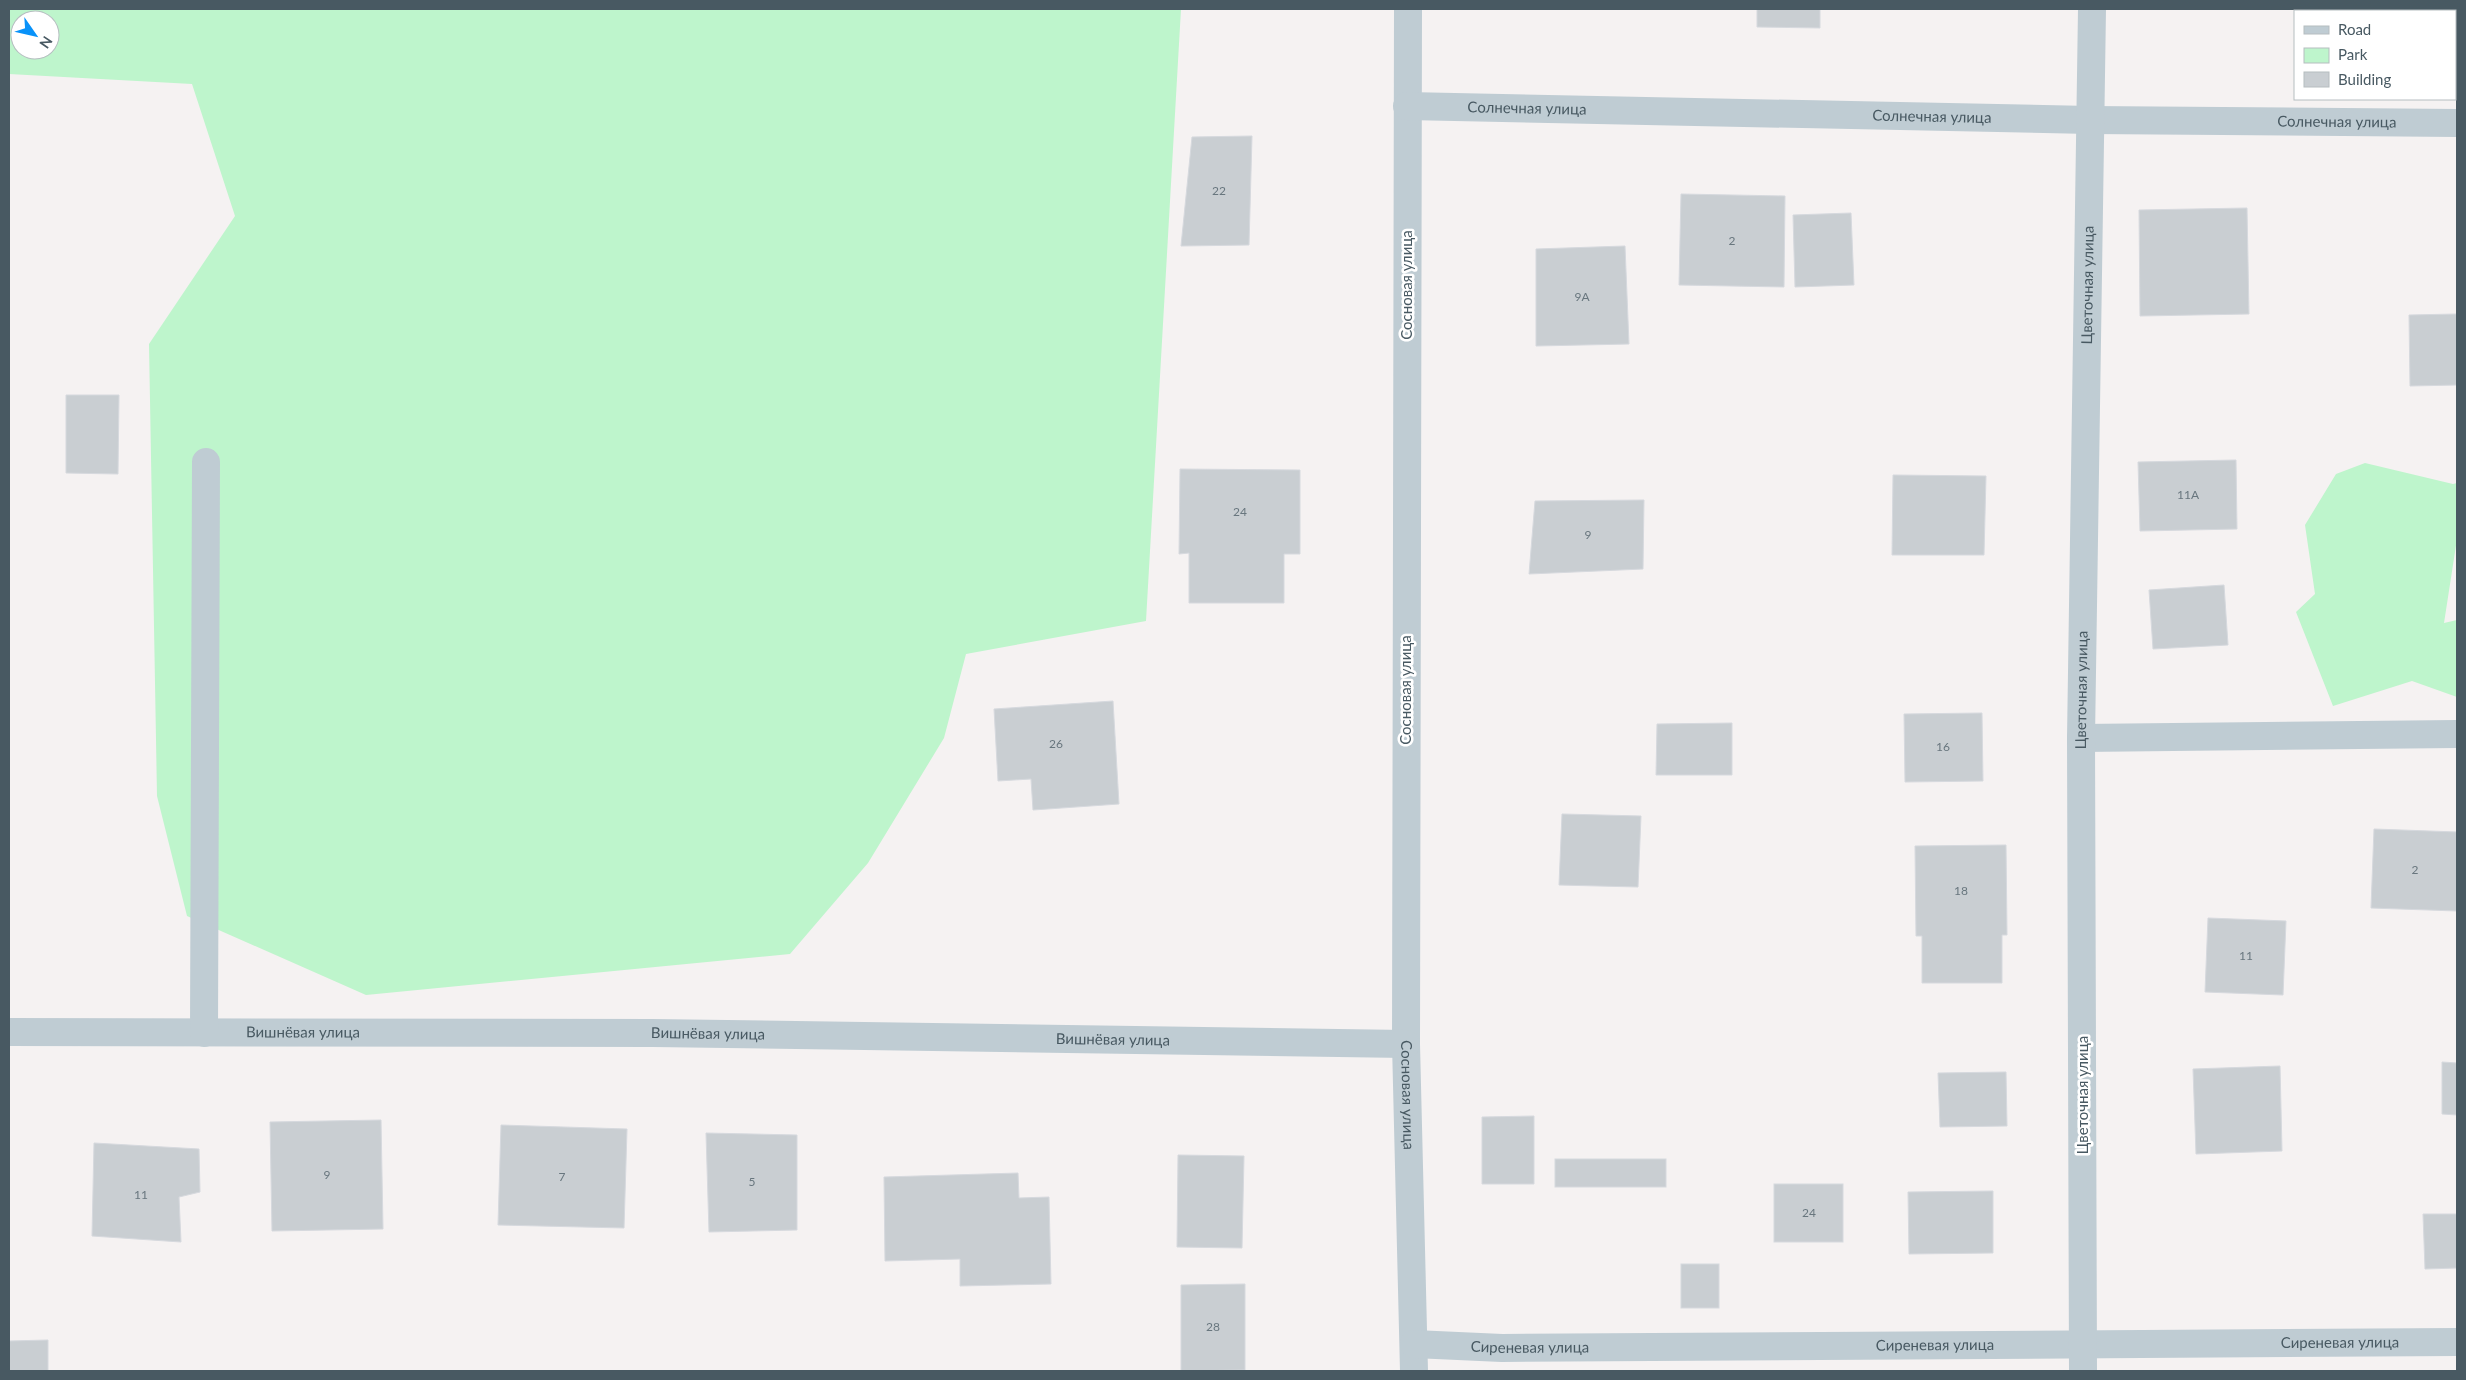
<svg xmlns="http://www.w3.org/2000/svg" width="2466" height="1380" viewBox="0 0 2466 1380" font-family="Lato,sans-serif">
<rect width="100%" height="100%" fill="#f5f2f2"/>
<g fill="#bef5cc" fill-rule="evenodd">
<path d="M9 9H1181L1146 621 966 654 944 738 868 863 790 954 366 995 187 916 157 796 149 344 235 216 192 84 9 74ZM20 20H50V50H20Z"/>
<polygon points="2365,463 2453,484 2457,483 2457,539 2444,623 2457,620 2457,697 2412,681 2333,706 2296,612 2315,594 2305,525 2336,474"/>
</g>
<g fill="#c9ced2" stroke="#d6d9de">
<polygon points="1757,9 1820,9 1820,28 1757,27"/>
<polygon points="1252,136 1249,245 1181,246 1192,137"/>
<polygon points="1681,194 1785,196 1784,287 1679,285"/>
<polygon points="2247,208 2249,314 2140,316 2139,210"/>
<polygon points="1851,213 1854,285 1795,287 1793,215"/>
<polygon points="1625,246 1629,344 1536,346 1536,249"/>
<polygon points="2457,314 2457,385 2410,386 2409,315"/>
<polygon points="66,395 119,395 118,474 66,473"/>
<polygon points="2236,460 2237,529 2140,531 2138,462"/>
<polygon points="1180,469 1300,470 1300,554 1284,554 1284,603 1189,603 1189,553 1179,554"/>
<polygon points="1893,475 1986,476 1984,555 1892,555"/>
<polygon points="1644,500 1643,569 1529,574 1535,501"/>
<polygon points="2224,585 2228,645 2153,649 2149,590"/>
<polygon points="1113,701 1119,804 1033,810 1031,779 998,781 994,709"/>
<polygon points="1982,713 1983,781 1905,782 1904,714"/>
<polygon points="1732,723 1732,775 1656,775 1657,724"/>
<polygon points="1562,814 1641,816 1638,887 1559,885"/>
<polygon points="2374,829 2457,832 2457,911 2371,908"/>
<polygon points="2006,845 2007,935 2002,935 2002,983 1922,983 1922,936 1916,936 1915,846"/>
<polygon points="2208,918 2286,921 2283,995 2205,992"/>
<polygon points="2442,1062 2457,1063 2457,1115 2442,1114"/>
<polygon points="2280,1066 2282,1151 2196,1154 2193,1069"/>
<polygon points="2006,1072 2007,1126 1940,1127 1938,1073"/>
<polygon points="1534,1116 1534,1184 1482,1184 1482,1117"/>
<polygon points="381,1120 383,1229 272,1231 270,1122"/>
<polygon points="501,1125 627,1129 624,1228 498,1225"/>
<polygon points="706,1133 797,1135 797,1230 709,1232"/>
<polygon points="94,1143 199,1149 200,1192 179,1197 181,1242 92,1236"/>
<polygon points="1178,1155 1244,1156 1242,1248 1177,1247"/>
<rect x="1555" y="1159" width="111" height="28"/>
<polygon points="1018,1173 1019,1198 1049,1197 1051,1284 960,1286 960,1259 885,1261 884,1177"/>
<rect x="1774" y="1184" width="69" height="58"/>
<polygon points="1993,1191 1993,1253 1909,1254 1908,1192"/>
<polygon points="2423,1214 2457,1214 2457,1268 2425,1269"/>
<rect x="1681" y="1264" width="38" height="44"/>
<polygon points="1245,1284 1245,1370 1181,1371 1181,1285"/>
<polygon points="48,1340 48,1371 9,1371 9,1341"/>
</g>
<g fill="none" stroke-linecap="round" stroke-linejoin="round">
<g stroke="#bfccd3" stroke-width="28">
<path id="s1" d="M1408 9 1406 1044 1414 1371"/>
<path id="s2" d="M1407 106 2090 120 2457 123"/>
<polyline points="2081,738 2457,734"/>
<path id="s3" d="M9 1032 653 1033 1406 1044"/>
<polyline points="204,1033 206,462"/>
<path id="s4" d="M1414 1344 1502 1348 2457 1342"/>
<path id="s5" d="M2083 1371 2081 738 2092 9"/>
</g>
</g>
<g text-anchor="middle" stroke-width="5" stroke-linejoin="round" paint-order="stroke">
<g font-size="12" fill="#68767e">
<text x="1219" y="195">22</text>
<text x="1732" y="245">2</text>
<text x="1582" y="301">9А</text>
<text x="2188" y="499">11А</text>
<text x="1240" y="516">24</text>
<text x="1588" y="539">9</text>
<text x="1056" y="748">26</text>
<text x="1943" y="751">16</text>
<text x="2415" y="874">2</text>
<text x="1961" y="895">18</text>
<text x="2246" y="960">11</text>
<text x="327" y="1179">9</text>
<text x="562" y="1181">7</text>
<text x="752" y="1186">5</text>
<text x="141" y="1199">11</text>
<text x="1809" y="1217">24</text>
<text x="1213" y="1331">28</text>
</g>
<g font-size="15" fill="#485962" stroke="#fff">
<text dy="5" stroke="none"><textPath href="#s2" startOffset="120">Солнечная улица</textPath></text>
<text dy="5" stroke="none"><textPath href="#s2" startOffset="525">Солнечная улица</textPath></text>
<text dy="5" stroke="none"><textPath href="#s2" startOffset="930">Солнечная улица</textPath></text>
<text transform="translate(1407 285) rotate(-90)" y="5">Сосновая улица</text>
<text dy="5" stroke="none"><textPath href="#s5" startOffset="1086">Цветочная улица</textPath></text>
<text transform="translate(1406 690) rotate(-90)" y="5">Сосновая улица</text>
<text dy="5" stroke="none"><textPath href="#s5" startOffset="681">Цветочная улица</textPath></text>
<text dy="5" stroke="none"><textPath href="#s3" startOffset="294">Вишнёвая улица</textPath></text>
<text dy="5" stroke="none"><textPath href="#s3" startOffset="699">Вишнёвая улица</textPath></text>
<text dy="5" stroke="none"><textPath href="#s3" startOffset="1104">Вишнёвая улица</textPath></text>
<text dy="5" stroke="none"><textPath href="#s1" startOffset="1086">Сосновая улица</textPath></text>
<text transform="translate(2083 1095) rotate(-90)" y="5">Цветочная улица</text>
<text dy="5" stroke="none"><textPath href="#s4" startOffset="926">Сиреневая улица</textPath></text>
<text dy="5" stroke="none"><textPath href="#s4" startOffset="521">Сиреневая улица</textPath></text>
<text dy="5" stroke="none"><textPath href="#s4" startOffset="116">Сиреневая улица</textPath></text>
</g>
</g>
<rect width="2466" height="1380" fill="none" stroke="#485962" stroke-width="20"/>
<rect x="2294" y="10" width="162" height="90" fill="#ffffff" stroke="#b6bdc0"/>
<rect x="2304" y="26" width="25" height="8" fill="#bfccd3" stroke="#b6bdc0"/>
<text x="2338" y="35" font-size="15" fill="#485962">Road</text>
<rect x="2304" y="48" width="25" height="15" fill="#bef5cc" stroke="#b6bdc0"/>
<text x="2338" y="60" font-size="15" fill="#485962">Park</text>
<rect x="2304" y="72" width="25" height="15" fill="#c9ced2" stroke="#b6bdc0"/>
<text x="2338" y="85" font-size="15" fill="#485962">Building</text>
<g transform="translate(35 35) rotate(124)"><circle r="24" fill="#ffffff" stroke="#b6bdc0"/>
<path d="M0-4L9 19L0 12L-9 19Z" fill="#0892f9"/>
<text y="-8" font-size="14" font-weight="bold" text-anchor="middle" fill="#485962">N</text>
</g>
</svg>
